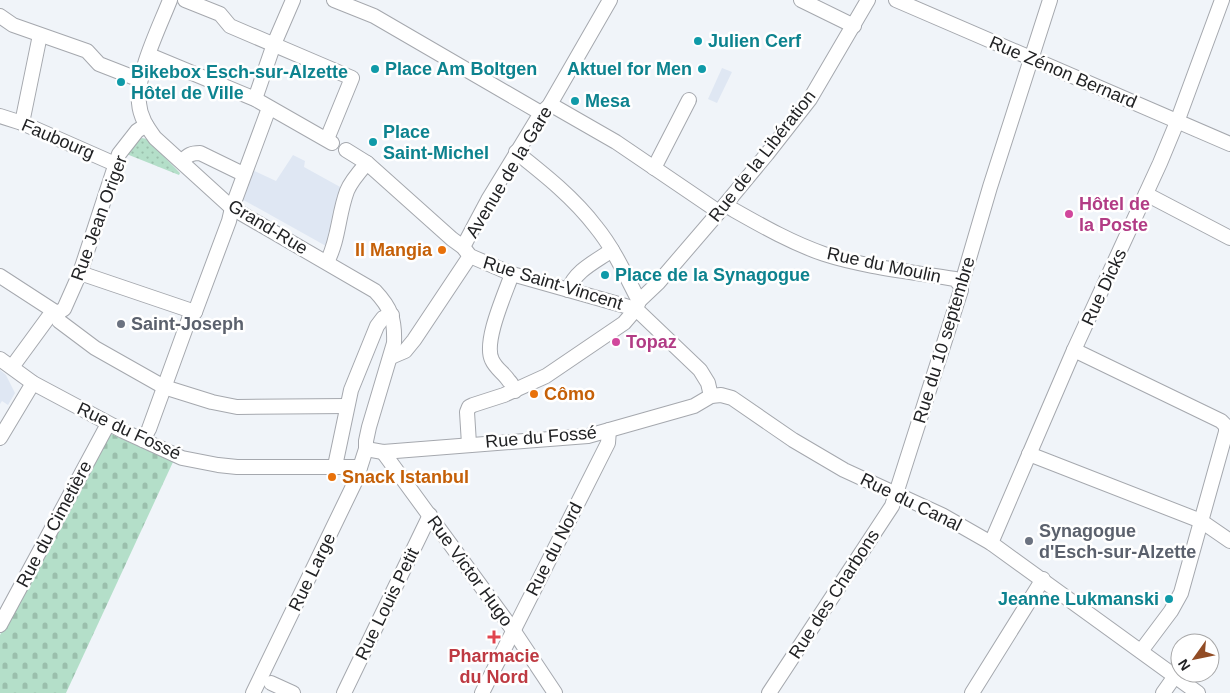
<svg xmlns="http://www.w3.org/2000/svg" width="1230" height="693" viewBox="0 0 1230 693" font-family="Helvetica,sans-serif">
<defs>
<pattern id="grass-dots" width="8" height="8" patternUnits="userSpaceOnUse" patternTransform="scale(1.25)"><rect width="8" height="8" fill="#b4dfc9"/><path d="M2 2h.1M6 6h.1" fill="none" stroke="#9abfac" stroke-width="1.8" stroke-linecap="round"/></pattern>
<pattern id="cemetery-stones" width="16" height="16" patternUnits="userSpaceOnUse" patternTransform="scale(1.25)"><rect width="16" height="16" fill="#b4dfc9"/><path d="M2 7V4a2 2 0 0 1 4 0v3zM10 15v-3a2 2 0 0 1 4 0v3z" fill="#9abfac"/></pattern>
</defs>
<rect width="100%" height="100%" fill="#f0f4f9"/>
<g fill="#dfe7f3">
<polygon points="722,68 732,72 717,103 708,99"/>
<polygon points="293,155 305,161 304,167 342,188 330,244 326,246 240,198 250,169 276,181"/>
<polygon points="0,370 6,375 15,393 8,405 2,401 0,404"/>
</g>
<polygon fill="url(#grass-dots)" points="142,138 147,139 180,173 179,175 124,153 133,141"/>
<polygon fill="url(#cemetery-stones)" points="107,432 173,462 66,693 0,693 0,635"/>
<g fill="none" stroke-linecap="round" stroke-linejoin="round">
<defs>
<g id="minor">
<path d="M170 0C159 28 136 74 139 103 140 117 147 127 155 138L232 208 375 291C391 308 395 319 394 343L369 427 366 441V449L356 480 253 693"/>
<polyline points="185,0 220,14 230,26 352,78 327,139"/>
<polyline points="334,0 374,16 541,113"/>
<polyline points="801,0 854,26"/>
<polyline points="896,0 1230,144"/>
<polyline points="0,16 13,25 87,51 99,64 140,80"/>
<polyline points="149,55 255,99 332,143"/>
<polyline points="255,99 274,44 293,0"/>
<polyline points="549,106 555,107 616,142 719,212"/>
<polyline points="0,116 22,123 115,164"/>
<polyline points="22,123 40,35"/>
<polyline points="346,150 367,163 452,239 463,247 470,256 512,274 636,309 700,370 708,383 711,396"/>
<path d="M516 152C545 175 574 198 596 227 614 249 626 276 639 301"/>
<path d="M182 161C188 155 191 153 200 153L239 172H245"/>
<polyline points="654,168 689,100"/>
<polyline points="1146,194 1230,238"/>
<path d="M725 205C757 223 789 242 824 254 864 267 913 272 955 279L961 286"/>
<polyline points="463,247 488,200 541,113 549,106 610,0"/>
<path d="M327 262C339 239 338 215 347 191 351 181 360 171 367 163"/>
<polyline points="80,273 195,312"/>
<path d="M512 274C505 294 483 342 492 360 496 369 504 373 509 381 512 383 513 388 515 391"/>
<polyline points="0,276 57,313 59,321 95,348 164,387 212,402 237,407 347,406"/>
<path d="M568 290C576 270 595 262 612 250"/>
<polyline points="639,301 658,283 719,212 767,154 810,99 868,0"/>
<polyline points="57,313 64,309 80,273 119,154 137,131 146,125"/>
<polyline points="1074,350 1221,421 1226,426 1226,432 1181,593 1171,611 1141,651"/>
<polyline points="391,357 405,351 414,340 470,256"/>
<polyline points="0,359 33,383 123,431 182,458 218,465 237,467 360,467"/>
<polyline points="12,367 53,311"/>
<polyline points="0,438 33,383"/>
<polyline points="143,440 149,429 189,319 195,312 229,221 232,208 269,108"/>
<polyline points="469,444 467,412 469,407 473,405 504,395 546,376 624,323 636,309 639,301"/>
<polyline points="366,449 383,452 588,436 694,406 711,396 721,395 732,398 793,440 844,470 942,515 991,543 1198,693"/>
<polyline points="383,452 513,630 555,693"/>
<polyline points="1029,454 1201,521 1230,541"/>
<polyline points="335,466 351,390 377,326 383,318 392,315"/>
<polyline points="991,543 1074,350 1160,163 1177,122 1222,0"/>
<polyline points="0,625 108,424"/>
<polyline points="271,683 293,693"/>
<polyline points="344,693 430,515"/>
<polyline points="482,693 608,443 609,430"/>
<polyline points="769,693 892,506 961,290 961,286 990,187 1050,0"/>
<polyline points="972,693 1043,579"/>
<polyline points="1163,693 1175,676"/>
</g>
</defs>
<use href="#minor" stroke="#a5a8ae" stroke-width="16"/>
<use href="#minor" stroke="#fff" stroke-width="14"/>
</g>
<g fill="#0f9aa8" stroke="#fff" stroke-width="2">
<circle cx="698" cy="41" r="5"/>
<circle cx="375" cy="69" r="5"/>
<circle cx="702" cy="69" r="5"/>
<circle cx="121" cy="82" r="5"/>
<circle cx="575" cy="101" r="5"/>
<circle cx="373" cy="142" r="5"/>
<circle cx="605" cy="275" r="5"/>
<circle cx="1169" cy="599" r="5"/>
</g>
<g fill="#d1479c" stroke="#fff" stroke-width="2">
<circle cx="1069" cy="214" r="5"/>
<circle cx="616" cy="342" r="5"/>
</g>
<g fill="#e8710a" stroke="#fff" stroke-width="2">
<circle cx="442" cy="250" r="5"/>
<circle cx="534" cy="394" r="5"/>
<circle cx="332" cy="477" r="5"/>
</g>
<g fill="#6b7280" stroke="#fff" stroke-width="2">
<circle cx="121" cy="324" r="5"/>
<circle cx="1029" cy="541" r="5"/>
</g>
<path fill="#e0444e" stroke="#fff" stroke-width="2" d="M491.5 629.5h5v5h5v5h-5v5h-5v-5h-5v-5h5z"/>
<g text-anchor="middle" stroke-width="5" stroke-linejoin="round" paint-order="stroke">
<g font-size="18" font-weight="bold" fill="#0d838f" stroke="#fff" text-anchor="start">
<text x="708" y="47">Julien Cerf</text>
<text x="385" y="75">Place Am Boltgen</text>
<text x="692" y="75" text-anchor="end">Aktuel for Men</text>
<text x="131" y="78">Bikebox Esch-sur-Alzette<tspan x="131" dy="21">Hôtel de Ville</tspan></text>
<text x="585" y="107">Mesa</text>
<text x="383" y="138">Place<tspan x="383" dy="21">Saint-Michel</tspan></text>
<text x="615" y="281">Place de la Synagogue</text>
<text x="1159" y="605" text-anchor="end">Jeanne Lukmanski</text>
</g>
<g font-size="18" fill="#222325" stroke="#fff">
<text transform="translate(1063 72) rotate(23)" y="6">Rue Zénon Bernard</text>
<text transform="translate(58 139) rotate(23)" y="6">Faubourg</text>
<text transform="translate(762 156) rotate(-52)" y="6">Rue de la Libération</text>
<text transform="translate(509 172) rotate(-59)" y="6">Avenue de la Gare</text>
<text transform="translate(99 218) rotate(-70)" y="6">Rue Jean Origer</text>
<text transform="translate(268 227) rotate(31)" y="6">Grand-Rue</text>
<text transform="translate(884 265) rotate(12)" y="6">Rue du Moulin</text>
<text transform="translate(553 283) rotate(17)" y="6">Rue Saint-Vincent</text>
<text transform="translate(1104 287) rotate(-65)" y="6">Rue Dicks</text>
<text transform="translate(944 340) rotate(-73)" y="6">Rue du 10 septembre</text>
<text transform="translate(129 431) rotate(25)" y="6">Rue du Fossé</text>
<text transform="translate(541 437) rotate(-5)" y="6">Rue du Fossé</text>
<text transform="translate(911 502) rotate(26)" y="6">Rue du Canal</text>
<text transform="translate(54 524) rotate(-62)" y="6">Rue du Cimetière</text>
<text transform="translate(554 549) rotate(-63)" y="6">Rue du Nord</text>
<text transform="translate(470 571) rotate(54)" y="6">Rue Victor Hugo</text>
<text transform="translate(312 572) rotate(-64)" y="6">Rue Large</text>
<text transform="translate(834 594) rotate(-57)" y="6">Rue des Charbons</text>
<text transform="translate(387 604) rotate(-64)" y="6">Rue Louis Petit</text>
</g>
<g font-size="18" font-weight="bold" fill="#b23c85" stroke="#fff" text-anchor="start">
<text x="1079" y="210">Hôtel de<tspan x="1079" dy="21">la Poste</tspan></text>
<text x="626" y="348">Topaz</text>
</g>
<g font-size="18" font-weight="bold" fill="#c56008" stroke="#fff" text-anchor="start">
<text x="432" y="256" text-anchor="end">Il Mangia</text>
<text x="544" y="400">Cômo</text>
<text x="342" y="483">Snack Istanbul</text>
</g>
<g font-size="18" font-weight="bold" fill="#5b616d" stroke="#fff" text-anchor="start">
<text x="131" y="330">Saint-Joseph</text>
<text x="1039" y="537">Synagogue<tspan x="1039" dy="21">d'Esch-sur-Alzette</tspan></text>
</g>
<g font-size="18" font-weight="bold" fill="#be3a42" stroke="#fff">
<text x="494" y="662">Pharmacie<tspan x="494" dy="21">du Nord</tspan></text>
</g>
</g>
<g transform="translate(1195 658) rotate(237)"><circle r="24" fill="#ffffff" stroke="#a7a7a8"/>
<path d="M0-4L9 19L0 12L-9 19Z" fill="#924c25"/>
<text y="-8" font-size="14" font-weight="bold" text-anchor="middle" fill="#222325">N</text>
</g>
</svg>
